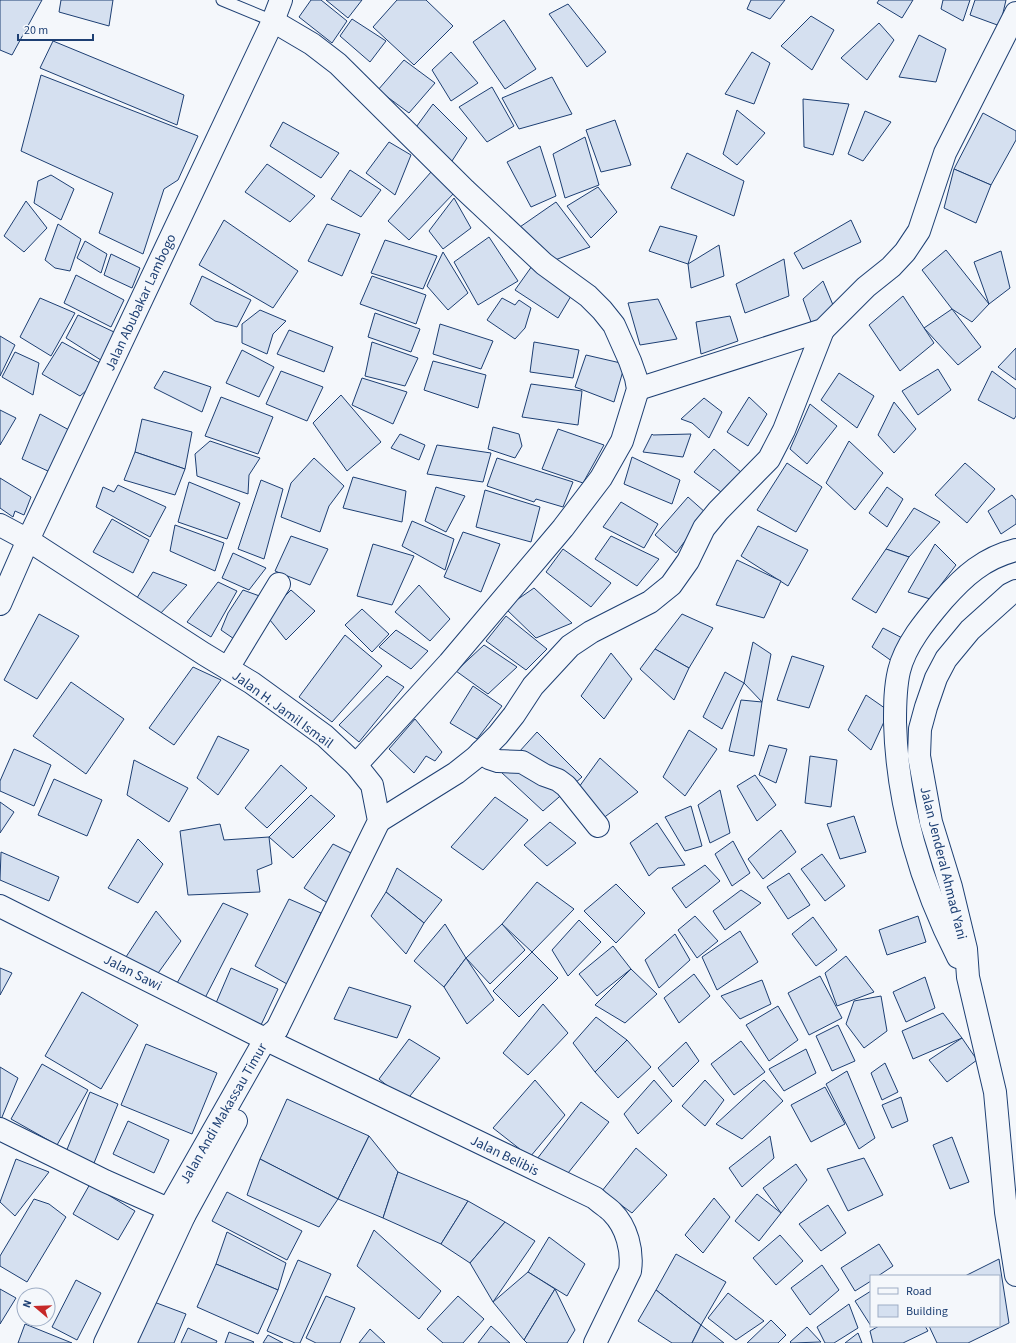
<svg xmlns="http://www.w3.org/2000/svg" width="1016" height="1343" viewBox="0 0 1016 1343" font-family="'Source Sans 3',sans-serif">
<rect width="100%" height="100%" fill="#f4f7fb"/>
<g fill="#d5e0f0" stroke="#1d3f73">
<polygon points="0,0 42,0 12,55 0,50"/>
<polygon points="61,0 113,0 109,26 59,12"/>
<polygon points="311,0 321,0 347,21 332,43 299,17"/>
<polygon points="326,0 362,0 348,18"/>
<polygon points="397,0 426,0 453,26 414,65 373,27"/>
<polygon points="751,0 785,0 770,19 747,9"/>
<polygon points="879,0 913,0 902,18 877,3"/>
<polygon points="943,0 970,0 963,21 941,9"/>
<polygon points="975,0 1006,0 1000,26 970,15"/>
<polygon points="568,4 606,52 587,67 549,14"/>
<polygon points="811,16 834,30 812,70 781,46"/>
<polygon points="352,19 386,41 370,62 340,36"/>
<polygon points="504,20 536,69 505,89 473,42"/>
<polygon points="879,23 894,40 867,80 841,58"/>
<polygon points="919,35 946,49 936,82 899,77"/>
<polygon points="53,41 184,95 177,125 40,68"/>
<polygon points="451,52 478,83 451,101 432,70"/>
<polygon points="752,52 770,63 754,104 725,94"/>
<polygon points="404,60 435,83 409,113 378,90"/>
<polygon points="41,75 198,136 178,180 164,189 143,254 99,233 113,193 21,151"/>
<polygon points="552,77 572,114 519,129 502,98"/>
<polygon points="492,87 514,126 487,142 459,107"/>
<polygon points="803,99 849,104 833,155 804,147"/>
<polygon points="433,104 467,138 452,161 414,130"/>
<polygon points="737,110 765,133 737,165 723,154"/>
<polygon points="865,111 891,122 863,161 848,154"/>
<polygon points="983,113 1016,131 1016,140 991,185 954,169"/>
<polygon points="615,120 631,165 601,172 586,130"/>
<polygon points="283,122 339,153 321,178 270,146"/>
<polygon points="585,137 599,185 565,198 553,154"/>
<polygon points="389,142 411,155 395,195 366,173"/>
<polygon points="540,146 556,196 531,207 507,162"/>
<polygon points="687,153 744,181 734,216 671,188"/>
<polygon points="267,164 315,196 290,222 245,192"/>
<polygon points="954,169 991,185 976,223 944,208"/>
<polygon points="350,170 381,190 361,217 331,199"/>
<polygon points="431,172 455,192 409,240 388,221"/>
<polygon points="51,175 74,189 61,220 34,203 38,181"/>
<polygon points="598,187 617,212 591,238 567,206"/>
<polygon points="454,198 471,228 443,249 429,231"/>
<polygon points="26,201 47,228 24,252 4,236"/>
<polygon points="556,202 590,247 555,260 517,229"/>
<polygon points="224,220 298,271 273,308 199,265"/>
<polygon points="851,220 861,242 803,269 794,253"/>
<polygon points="58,224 81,239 70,271 55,268 45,260"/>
<polygon points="327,224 360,234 342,276 308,261"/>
<polygon points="660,226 697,236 688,264 649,251"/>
<polygon points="489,237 518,281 478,305 454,262"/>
<polygon points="385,240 437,256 423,289 371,273"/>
<polygon points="85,241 107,254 101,273 77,258"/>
<polygon points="719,245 724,276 691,288 688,264"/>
<polygon points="946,250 989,304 972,322 952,309 922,270"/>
<polygon points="1001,251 1010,288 989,304 974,262"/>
<polygon points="443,252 468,293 448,310 427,286"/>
<polygon points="111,254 140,268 132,288 104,275"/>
<polygon points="784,259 789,296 745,313 736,284"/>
<polygon points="532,266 574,291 558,318 515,290"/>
<polygon points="76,275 124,300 111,327 64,303"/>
<polygon points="202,276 251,300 237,327 215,321 190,304"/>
<polygon points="372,276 426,295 416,324 360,304"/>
<polygon points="823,281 833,305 812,325 803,299"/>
<polygon points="903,296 934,343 900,371 869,325"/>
<polygon points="40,298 75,313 51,356 20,337"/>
<polygon points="502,298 515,305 519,300 531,308 525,328 515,339 487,320"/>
<polygon points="658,299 677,339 640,345 628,303"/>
<polygon points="952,309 981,347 958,365 924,328"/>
<polygon points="260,310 286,321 273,334 267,354 242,343 242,324"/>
<polygon points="375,313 420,329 411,352 368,337"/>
<polygon points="78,315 114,332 104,362 66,338"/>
<polygon points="730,316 738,341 701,354 696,322"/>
<polygon points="440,324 493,341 481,369 433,354"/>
<polygon points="289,330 333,347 324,372 277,354"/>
<polygon points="0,336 15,345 0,376"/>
<polygon points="62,342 100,363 94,384 80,396 42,374"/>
<polygon points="372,342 418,358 405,386 365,376"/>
<polygon points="534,342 579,350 573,378 530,372"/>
<polygon points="1016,348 1016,380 998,367"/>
<polygon points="242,350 274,367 259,397 226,383"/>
<polygon points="15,352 39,363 33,395 2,377"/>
<polygon points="586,355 625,364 614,402 575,387"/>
<polygon points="433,361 486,375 478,408 424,390"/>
<polygon points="938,369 951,390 918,415 902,391"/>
<polygon points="164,371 211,387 202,412 154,388"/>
<polygon points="281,371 323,387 307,421 266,404"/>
<polygon points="992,371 1016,389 1016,416 1014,419 978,400"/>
<polygon points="839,373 874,396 857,428 821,400"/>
<polygon points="362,378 407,392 393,424 352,405"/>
<polygon points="531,384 582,391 578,425 522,417"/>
<polygon points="341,395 381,442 347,471 313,423"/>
<polygon points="221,397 273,417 258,454 205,436"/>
<polygon points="749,397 767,414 748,446 727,432"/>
<polygon points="704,398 722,412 709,438 692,423 681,419"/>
<polygon points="894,402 916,429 894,453 878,435"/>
<polygon points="810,404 837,426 807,464 790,449"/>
<polygon points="0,410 16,418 0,445"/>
<polygon points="40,414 69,430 50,472 22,459"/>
<polygon points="142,419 192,432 185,469 135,452"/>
<polygon points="493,427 519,434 522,446 515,458 488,449"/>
<polygon points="558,429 604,445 583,483 542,469"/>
<polygon points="400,434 425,445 419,460 391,448"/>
<polygon points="652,434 653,435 691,434 683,457 643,452"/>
<polygon points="210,441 260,458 249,475 248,494 197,476 195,454"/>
<polygon points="849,441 883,473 855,510 826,483"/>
<polygon points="437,445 491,453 483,482 427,474"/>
<polygon points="714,449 742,473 721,492 694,472"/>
<polygon points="135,452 185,469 175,495 124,480"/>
<polygon points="632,457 680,480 672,504 624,484"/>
<polygon points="314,458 344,486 329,506 320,532 281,517 291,483"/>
<polygon points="497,458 573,482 563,507 536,499 534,502 487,486"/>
<polygon points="787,463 822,487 796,532 757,510"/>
<polygon points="965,463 995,489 967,523 935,495"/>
<polygon points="353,477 406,491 402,522 343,508"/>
<polygon points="0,478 31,497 24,515 15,511 13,517 0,508"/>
<polygon points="261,480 283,489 264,559 238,549"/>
<polygon points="189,482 240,503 227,539 178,522"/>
<polygon points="118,485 166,507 150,537 96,507 103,487 114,492"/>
<polygon points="436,487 465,496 446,532 425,521"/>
<polygon points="887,487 903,499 887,527 869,513"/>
<polygon points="485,490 540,507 531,542 476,527"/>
<polygon points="1012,495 1016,500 1016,524 1001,534 988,511"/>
<polygon points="688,497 706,513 676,553 655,535"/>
<polygon points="621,502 658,524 644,548 603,527"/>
<polygon points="914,508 940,522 909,557 886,549"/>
<polygon points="112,519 149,540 133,573 93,552"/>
<polygon points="412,521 454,539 445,570 402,546"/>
<polygon points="175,525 224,543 215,571 170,551"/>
<polygon points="758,526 808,550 788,586 741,556"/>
<polygon points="463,532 500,544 481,592 444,577"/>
<polygon points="291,536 328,549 310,585 275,571"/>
<polygon points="611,536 659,559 637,586 595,559"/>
<polygon points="373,544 414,556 392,605 357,596"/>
<polygon points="935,544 956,565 930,599 908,592"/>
<polygon points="563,549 611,583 591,607 546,572"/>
<polygon points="886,549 909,557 876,613 852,599"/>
<polygon points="233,553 266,568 249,590 222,578"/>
<polygon points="737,560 781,581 764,618 716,605"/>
<polygon points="153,572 187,585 159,615 135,601"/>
<polygon points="218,582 237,591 211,637 187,622"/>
<polygon points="419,585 450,619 430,641 395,612"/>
<polygon points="534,588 572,623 536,638 505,608"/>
<polygon points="243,590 265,598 240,643 221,630 228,613"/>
<polygon points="291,590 315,611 286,640 266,615"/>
<polygon points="362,609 389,634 372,652 345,625"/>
<polygon points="39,614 79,636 37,699 4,680"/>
<polygon points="682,614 713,628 689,668 655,649"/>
<polygon points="506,616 547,649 526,670 486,641"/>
<polygon points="883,628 908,641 896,664 872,647"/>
<polygon points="396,630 428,651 411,669 379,647"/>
<polygon points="345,635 382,666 332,722 299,697"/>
<polygon points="753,642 771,654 762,702 744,683"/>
<polygon points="484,645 517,667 488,694 456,671"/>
<polygon points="655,649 689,668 674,700 640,669"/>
<polygon points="611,653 632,679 604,719 581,696"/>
<polygon points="792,656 824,666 809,708 777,700"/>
<polygon points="193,667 221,680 174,745 149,728"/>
<polygon points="725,672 744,683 722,729 703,717"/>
<polygon points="387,676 404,687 359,742 339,725"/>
<polygon points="71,682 124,719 86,774 33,736"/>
<polygon points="473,686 502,706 477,739 450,723"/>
<polygon points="866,695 889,711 871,750 848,730"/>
<polygon points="741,700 762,702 754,756 729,751"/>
<polygon points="415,719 442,752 435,761 426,756 414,773 389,749"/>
<polygon points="689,730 717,749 685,796 663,777"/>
<polygon points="537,732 582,777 543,811 501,772"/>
<polygon points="218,736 249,750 218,795 197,778"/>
<polygon points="769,745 787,749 776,783 759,775"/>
<polygon points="14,749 51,765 34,806 0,791 0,781"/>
<polygon points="810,756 837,760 831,807 805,803"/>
<polygon points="600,758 638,792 602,819 579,787"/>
<polygon points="134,760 188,788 169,822 127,795"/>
<polygon points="281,765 307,788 267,828 245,808"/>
<polygon points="755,775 776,805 757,821 737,786"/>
<polygon points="54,779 102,800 87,836 38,815"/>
<polygon points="720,790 730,833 710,843 698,805"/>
<polygon points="311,795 335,816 293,858 269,837"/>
<polygon points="495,797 528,820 483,870 451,847"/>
<polygon points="0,802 14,812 0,833"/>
<polygon points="691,806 702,846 685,851 665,817"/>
<polygon points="854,816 866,852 840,859 827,824"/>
<polygon points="550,822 576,843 547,866 524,845"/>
<polygon points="657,823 685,865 658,868 649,876 630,843"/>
<polygon points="220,824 224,840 269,837 272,864 257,870 260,892 188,895 180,831"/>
<polygon points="781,830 796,852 763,879 748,859"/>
<polygon points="138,839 163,864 138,903 108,888"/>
<polygon points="733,841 750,873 732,886 715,854"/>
<polygon points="333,844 353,854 329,904 304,888"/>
<polygon points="1,852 59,877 49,901 0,880"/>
<polygon points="822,854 845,886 825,901 801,869"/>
<polygon points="705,865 720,881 686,908 672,888"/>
<polygon points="397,868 442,900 424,923 386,892"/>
<polygon points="789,873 810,905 788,919 767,887"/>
<polygon points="537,882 574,909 532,952 502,924"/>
<polygon points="616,884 645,913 616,943 584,911"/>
<polygon points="741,890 761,903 725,930 713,911"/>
<polygon points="386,892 424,923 406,954 371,916"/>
<polygon points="289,899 321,913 287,984 255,966"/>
<polygon points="223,903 248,914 205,998 177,983"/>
<polygon points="156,911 181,941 156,976 124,960"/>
<polygon points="695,916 718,941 697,958 678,930"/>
<polygon points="918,916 926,942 887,955 879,930"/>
<polygon points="813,917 837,950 816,966 792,934"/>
<polygon points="579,920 601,942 568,976 552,950"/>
<polygon points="445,924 466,958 444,987 414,961"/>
<polygon points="502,924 525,950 490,984 466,958"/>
<polygon points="740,931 758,962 717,990 702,957"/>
<polygon points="675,934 690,960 659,988 645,960"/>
<polygon points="613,946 631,969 597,996 579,974"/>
<polygon points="532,952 558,978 519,1017 493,991"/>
<polygon points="846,956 874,992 837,1006 825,973"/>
<polygon points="466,958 494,1000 467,1024 444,987"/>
<polygon points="0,968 12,973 0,995"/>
<polygon points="231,968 278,989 261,1025 216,1003"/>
<polygon points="631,969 657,994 625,1023 595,1005"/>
<polygon points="694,974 710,996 679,1023 664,998"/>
<polygon points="820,976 842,1018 809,1035 788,993"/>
<polygon points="925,977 935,1008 906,1022 893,992"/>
<polygon points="762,980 771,1004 740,1019 721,996"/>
<polygon points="349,987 411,1006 397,1038 334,1019"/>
<polygon points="82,992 138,1025 101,1089 45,1056"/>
<polygon points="881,996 887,1031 864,1048 846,1024 854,1001"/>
<polygon points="543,1004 568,1033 528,1075 503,1053"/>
<polygon points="778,1006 798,1040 769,1061 746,1025"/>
<polygon points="943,1013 962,1038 913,1059 902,1031"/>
<polygon points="596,1017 627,1040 595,1072 573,1043"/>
<polygon points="838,1025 855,1061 832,1071 816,1036"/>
<polygon points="962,1038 977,1060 947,1082 929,1060"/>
<polygon points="409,1039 440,1058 406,1101 379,1079"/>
<polygon points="627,1040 651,1067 618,1098 595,1072"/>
<polygon points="741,1041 765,1072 734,1095 711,1064"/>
<polygon points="686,1042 699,1061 673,1087 658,1068"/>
<polygon points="146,1044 217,1073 192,1134 121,1105"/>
<polygon points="806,1049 816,1073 784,1091 769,1069"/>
<polygon points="885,1063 898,1092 882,1100 871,1073"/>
<polygon points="42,1064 88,1090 57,1145 11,1119"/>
<polygon points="0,1067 18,1078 0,1122"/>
<polygon points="847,1071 875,1138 859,1149 826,1084"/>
<polygon points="535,1080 565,1115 530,1157 493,1128"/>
<polygon points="654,1080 672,1101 638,1134 624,1114"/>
<polygon points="705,1080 724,1100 705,1126 682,1106"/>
<polygon points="764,1080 783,1101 742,1139 716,1124"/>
<polygon points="825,1087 845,1124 811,1142 791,1105"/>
<polygon points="90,1092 118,1104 94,1163 66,1152"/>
<polygon points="901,1097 908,1121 892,1128 882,1105"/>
<polygon points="287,1099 369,1136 338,1199 260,1159"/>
<polygon points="581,1102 609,1122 564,1178 537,1159"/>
<polygon points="128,1121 169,1140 154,1173 113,1154"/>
<polygon points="369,1136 398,1172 383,1218 338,1199"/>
<polygon points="770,1136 774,1158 742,1187 729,1168"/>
<polygon points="952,1137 969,1182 950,1189 933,1145"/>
<polygon points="636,1148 667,1175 632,1213 602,1191"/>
<polygon points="864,1158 883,1195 848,1211 827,1169"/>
<polygon points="16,1159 49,1172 15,1216 0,1202"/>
<polygon points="260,1159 338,1199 319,1227 247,1195"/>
<polygon points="796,1164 807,1180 781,1213 763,1188"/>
<polygon points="398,1172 468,1201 441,1244 383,1218"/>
<polygon points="90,1184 135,1211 118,1240 73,1214"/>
<polygon points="227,1192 302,1231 287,1260 212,1221"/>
<polygon points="757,1194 781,1213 759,1241 735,1221"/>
<polygon points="714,1198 730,1217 703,1253 685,1235"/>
<polygon points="34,1199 49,1204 66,1217 27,1282 0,1266 0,1256"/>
<polygon points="468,1201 505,1222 470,1263 441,1244"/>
<polygon points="828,1205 846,1233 821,1251 799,1224"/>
<polygon points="505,1222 535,1241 493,1302 470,1263"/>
<polygon points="374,1230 441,1291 419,1319 357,1266"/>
<polygon points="227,1232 286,1263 278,1290 216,1264"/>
<polygon points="780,1235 803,1261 776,1285 753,1258"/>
<polygon points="549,1237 585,1264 567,1296 528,1272"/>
<polygon points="879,1244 893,1266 878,1276 871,1276 871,1281 855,1291 841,1268"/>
<polygon points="676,1254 726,1282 701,1325 656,1290"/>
<polygon points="999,1259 1009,1323 968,1343 937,1343 929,1326 999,1326 999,1276 965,1276"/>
<polygon points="298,1260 331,1274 300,1343 295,1343 267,1331"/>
<polygon points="216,1264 278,1290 258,1334 197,1307"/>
<polygon points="822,1265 839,1290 810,1315 791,1288"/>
<polygon points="528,1272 555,1289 524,1340 493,1302"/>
<polygon points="76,1280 101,1293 77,1340 52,1327"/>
<polygon points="0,1289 16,1298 0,1324"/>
<polygon points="555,1289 575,1330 567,1343 527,1343 524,1340"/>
<polygon points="656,1290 701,1325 692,1343 672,1343 638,1321"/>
<polygon points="871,1291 872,1326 871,1326 855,1301"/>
<polygon points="728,1293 764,1321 736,1340 708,1318"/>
<polygon points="326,1296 355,1308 340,1343 316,1343 306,1338"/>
<polygon points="458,1296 484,1319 463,1343 443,1343 427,1329"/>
<polygon points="154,1302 186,1314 174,1343 135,1343"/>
<polygon points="849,1304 858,1328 834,1343 825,1343 817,1327"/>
<polygon points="771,1320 786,1335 778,1343 747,1343"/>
<polygon points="25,1324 72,1343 18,1343"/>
<polygon points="701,1325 724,1343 692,1343"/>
<polygon points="491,1326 510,1343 478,1343"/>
<polygon points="879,1326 925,1326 928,1331 903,1343 873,1343 870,1331"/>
<polygon points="807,1327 821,1342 791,1343 790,1342"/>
<polygon points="188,1328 217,1341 216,1343 181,1343"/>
<polygon points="370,1329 385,1343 359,1343"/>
<polygon points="229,1332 254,1342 253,1343 225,1343"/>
<polygon points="858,1333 862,1343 845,1343"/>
<polygon points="268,1335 283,1343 263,1343"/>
</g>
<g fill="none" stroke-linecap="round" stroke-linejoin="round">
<defs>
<polyline id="lane" points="222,0 273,21"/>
<g id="street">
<polyline points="273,21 312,44 338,64 465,190 544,264 588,296 602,310 614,325 630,361 636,378 638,389 622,441 601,478 563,528 449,663 356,765"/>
<polyline points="638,389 823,330 866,287 891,267 905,252 919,231 945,153 1016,13"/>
<polyline points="0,525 28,540 204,654 252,683 325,736 356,765 372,785 379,821 277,1029"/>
<polyline points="0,604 28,540 273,21 281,0"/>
<polyline points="228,668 279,584"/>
<polyline points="481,752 489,758 498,761 522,762 544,775 558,780 566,786 598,826"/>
<polyline points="379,821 456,773 475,758 498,735 514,715 533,686 570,646 591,632 650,602 671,585 688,561 704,528 718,511 769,459 784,430 823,330"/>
<path d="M0 906 275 1044 595 1198C600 1203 607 1207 612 1212 627 1227 633 1251 630 1271L595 1343"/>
<polyline points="0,1129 105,1181 184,1216"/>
</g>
<g id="secondary">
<polyline points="105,1343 169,1209 266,1038 277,1029"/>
<polyline points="125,1343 184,1216 236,1121"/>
</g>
<g id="highway">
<polyline points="1016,591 1010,594 970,630 946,659 936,678 926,707 920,729 919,756 931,822 951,887 966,949 968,977 995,1092 1006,1212 1016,1275"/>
<path d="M958 957C921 885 897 803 895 722 895 705 895 688 899 671 905 645 926 620 943 600 964 576 984 558 1016 550"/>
</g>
</defs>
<use href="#lane" stroke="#1d3f73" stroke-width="13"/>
<use href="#street" stroke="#1d3f73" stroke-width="24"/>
<use href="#secondary" stroke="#1d3f73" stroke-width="24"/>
<use href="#highway" stroke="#1d3f73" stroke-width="24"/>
<use href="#lane" stroke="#f4f7fb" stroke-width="11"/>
<use href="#street" stroke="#f4f7fb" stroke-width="22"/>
<use href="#secondary" stroke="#f4f7fb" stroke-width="22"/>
<use href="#highway" stroke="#f4f7fb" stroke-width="22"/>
</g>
<g text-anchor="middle" stroke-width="3" stroke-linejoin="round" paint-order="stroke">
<g font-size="14" fill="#1d3f73" stroke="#f4f7fb">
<text transform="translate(140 302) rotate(-65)" y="5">Jalan Abubakar Lambogo</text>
<text transform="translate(283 709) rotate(36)" y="5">Jalan H. Jamil Ismail</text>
<text transform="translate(944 863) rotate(76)" y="5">Jalan Jenderal Ahmad Yani</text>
<text transform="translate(133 972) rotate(27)" y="5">Jalan Sawi</text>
<text transform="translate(223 1113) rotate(-60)" y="5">Jalan Andi Makassau Timur</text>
<text transform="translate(505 1155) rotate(26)" y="5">Jalan Belibis</text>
</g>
</g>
<rect x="870" y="1275" width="130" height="52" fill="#f4f7fb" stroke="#9eadc5"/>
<rect x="878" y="1288" width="20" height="6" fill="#f4f7fb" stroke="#9eadc5"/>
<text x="906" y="1295" font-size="12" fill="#1d3f73">Road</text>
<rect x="878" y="1305" width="20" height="12" fill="#d5e0f0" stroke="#9eadc5"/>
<text x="906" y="1315" font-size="12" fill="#1d3f73">Building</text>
<g transform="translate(36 1307) rotate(289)"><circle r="19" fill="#f4f7fb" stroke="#9eadc5"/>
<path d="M0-3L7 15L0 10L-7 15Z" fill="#c62828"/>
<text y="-6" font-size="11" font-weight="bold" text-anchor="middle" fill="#1d3f73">N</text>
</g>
<path d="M18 34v6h75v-6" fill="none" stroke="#1d3f73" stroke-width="2"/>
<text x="24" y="34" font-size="12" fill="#1d3f73" stroke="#f4f7fb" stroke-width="3" paint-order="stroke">20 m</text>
</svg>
